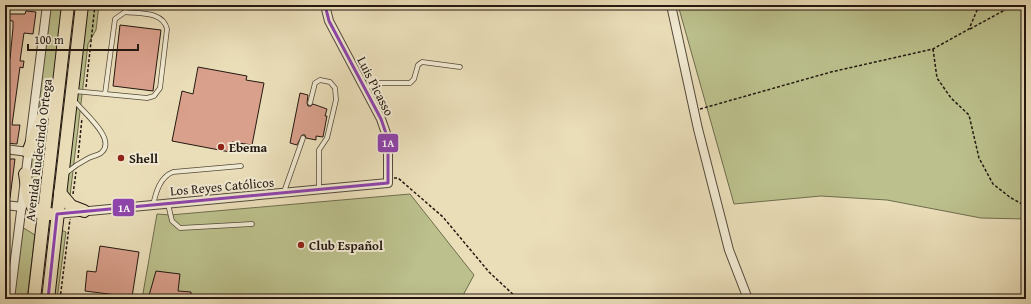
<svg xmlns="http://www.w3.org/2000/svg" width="1031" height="304" viewBox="0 0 1031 304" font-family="'Gentium Book Plus',serif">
<rect width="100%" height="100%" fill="#eadeb9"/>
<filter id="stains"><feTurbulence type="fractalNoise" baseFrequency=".005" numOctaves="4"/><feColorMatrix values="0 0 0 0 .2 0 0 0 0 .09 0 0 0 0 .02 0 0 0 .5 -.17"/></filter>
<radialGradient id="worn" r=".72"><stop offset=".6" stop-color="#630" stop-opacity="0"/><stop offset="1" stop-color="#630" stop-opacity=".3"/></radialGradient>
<g fill="#bbc08c" stroke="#6f6c4e">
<polygon points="50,5 63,5 57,67 51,84 46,124 51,130 42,195 35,191 29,178"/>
<polygon points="86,5 99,5 96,30 88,44 70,196 65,192 79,82 78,74"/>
<polygon points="678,5 1026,5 1026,219 981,218 887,200 821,196 734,204"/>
<polygon points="65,68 67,84 56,196 50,198"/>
<polygon points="410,194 474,275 461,299 142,299 157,214 170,215"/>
<polygon points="22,227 35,235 27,299 13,299"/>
<polygon points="61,230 66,232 57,299 53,299"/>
</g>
<g fill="#d9a08c" stroke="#231811">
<polygon points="26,11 36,12 33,34 24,33 20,61 24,61 23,68 20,67 12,125 20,125 17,144 5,143 5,84 8,65 5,65 5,58 10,59 13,28 13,21 5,20 5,14 25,14"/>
<polygon points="120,25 161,30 153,91 113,86"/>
<polygon points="198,67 247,76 246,80 264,83 252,145 232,142 230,152 172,141 182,91 193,94"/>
<polygon points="300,93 308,95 307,103 308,106 311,106 313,104 327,109 325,116 327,116 323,137 316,136 316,140 306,138 305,135 302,135 297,145 290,143"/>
<polygon points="5,159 15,159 10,198 5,198"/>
<polygon points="100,246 139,252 132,297 85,291 87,271 96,272"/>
<polygon points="156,271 180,274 178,291 191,292 191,299 148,299"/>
</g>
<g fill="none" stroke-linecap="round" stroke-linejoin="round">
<defs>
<g id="service">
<polyline points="365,88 378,83 410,83 414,79 418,65 422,62 460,67"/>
<path d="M74 91 147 98 154 96 160 88 167 29C163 11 140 14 125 12L115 19 105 94"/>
<polyline points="310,103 315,83 320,80 330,82 335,88 336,100 327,138 319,150 319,189"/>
<path d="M66 173C72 168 79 163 87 159 91 156 97 156 101 153 118 139 82 112 74 100"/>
<polyline points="284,192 303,138"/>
<polyline points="168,204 172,221 180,228 252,224"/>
<path d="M153 205C156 192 160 177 173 172L241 166"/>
</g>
<g id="minor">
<polyline points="671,5 698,129 729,250 748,299"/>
<polyline points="5,149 28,152"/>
<polyline points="5,205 22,207"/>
<polyline points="57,214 388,183 388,139 381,119 329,21 325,5"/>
<polyline points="10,299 47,5"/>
</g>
<g id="primary">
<polyline points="28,152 55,88"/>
<path d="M25 174C28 190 27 216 50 214"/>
<polyline points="60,193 71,206 84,211"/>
<polyline points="34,299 68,5"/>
<polyline points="48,299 82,5"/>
</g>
</defs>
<use href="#service" stroke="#554a3b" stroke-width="5.5"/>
<use href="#minor" stroke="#554a3b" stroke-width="10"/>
<use href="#primary" stroke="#231811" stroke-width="14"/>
<g stroke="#231811" stroke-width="1.5" stroke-dasharray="3 2" stroke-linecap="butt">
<polyline points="970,29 1014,5"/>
<polyline points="933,49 937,78 951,98 969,115 979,158 993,184 1011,198 1026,206"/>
<polyline points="86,87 95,5"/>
<polyline points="700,109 831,72 933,49 969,29 978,8 977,5"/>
<polyline points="78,158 82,118"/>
<polyline points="394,178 398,178 443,217 489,272 518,299"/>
<polyline points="73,194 76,172"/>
<polyline points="60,299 70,219"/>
</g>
<use href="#service" stroke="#f1ead2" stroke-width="4"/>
<use href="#minor" stroke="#f1ead2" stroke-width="8"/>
<use href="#primary" stroke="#eadeb9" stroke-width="12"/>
<defs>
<polyline id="bus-1" points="48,299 57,214 388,183 388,139 381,119 329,21 325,5"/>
</defs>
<use href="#bus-1" stroke="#f1ead2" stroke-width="6"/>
<use href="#bus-1" stroke="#8e44ad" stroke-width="3"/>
</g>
<g fill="#8f2418" stroke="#f1ead2" stroke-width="1.5">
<circle cx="221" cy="147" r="4"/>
<circle cx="121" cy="158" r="4"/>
<circle cx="301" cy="245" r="4"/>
</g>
<g text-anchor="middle" stroke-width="4" stroke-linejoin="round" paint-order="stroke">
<g font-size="13" fill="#231811" stroke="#f1ead2">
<text transform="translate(376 86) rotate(63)" y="5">Luis Picasso</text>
<text transform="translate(38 150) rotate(-83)" y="5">Avenida Rudecindo Ortega</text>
<text transform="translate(222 186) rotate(-5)" y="5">Los Reyes Católicos</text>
</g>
<g font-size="13" font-weight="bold" fill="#231811" stroke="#f1ead2" text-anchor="start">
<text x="229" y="152">Ebema</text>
<text x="129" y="163">Shell</text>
<text x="309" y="250">Club Español</text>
</g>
</g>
<g stroke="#f1ead2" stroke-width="1.5">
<rect x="377" y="133" width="22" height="20" rx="4" fill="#8e44ad"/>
<rect x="112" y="198" width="23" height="19" rx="4" fill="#8e44ad"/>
</g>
<g font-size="11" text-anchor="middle" font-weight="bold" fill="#fff">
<text x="388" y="147">1A</text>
<text x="124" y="212">1A</text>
</g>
<rect width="1031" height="304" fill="none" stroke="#eadeb9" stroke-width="20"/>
<rect x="6" y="6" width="1019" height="292" fill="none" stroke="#231811" stroke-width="2"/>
<rect x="10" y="10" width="1011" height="284" fill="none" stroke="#231811"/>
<path d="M28 44v6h110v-6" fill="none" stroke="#231811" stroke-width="2"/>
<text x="34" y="44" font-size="12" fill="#231811" stroke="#f1ead2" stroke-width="3" paint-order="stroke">100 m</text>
<rect width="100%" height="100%" filter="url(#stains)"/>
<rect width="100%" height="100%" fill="url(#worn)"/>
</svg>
